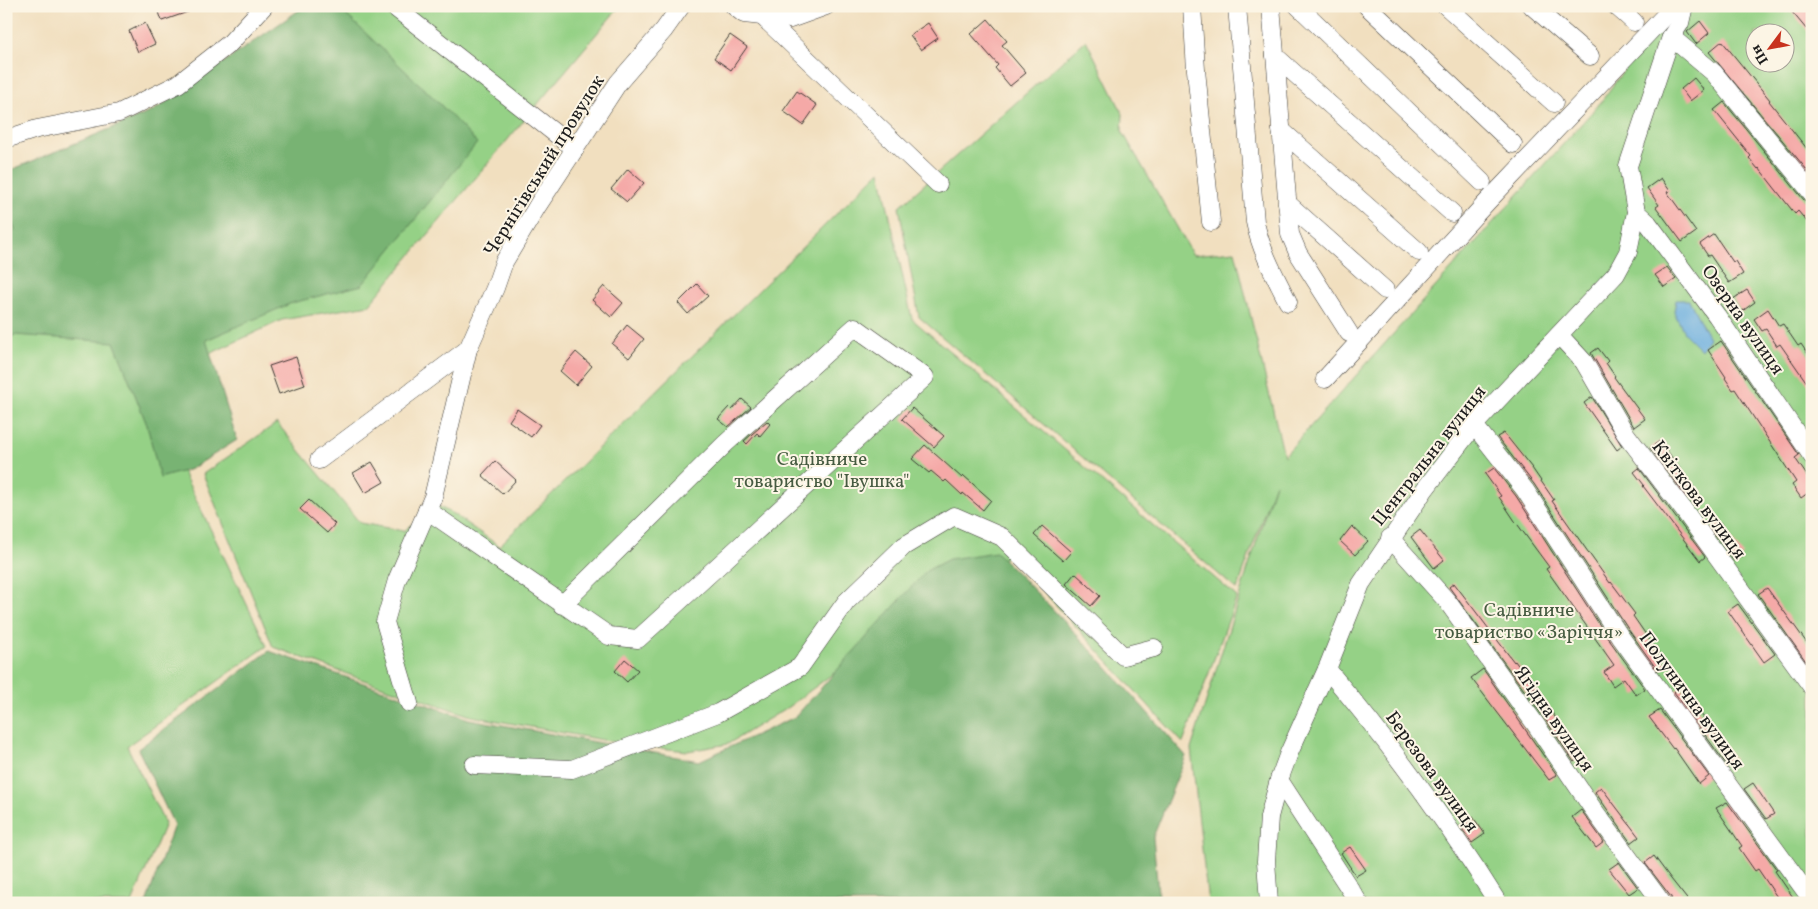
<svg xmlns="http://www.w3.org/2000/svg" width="1818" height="909" viewBox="0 0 1818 909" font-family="Vollkorn,serif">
<rect width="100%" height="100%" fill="#fcf5e5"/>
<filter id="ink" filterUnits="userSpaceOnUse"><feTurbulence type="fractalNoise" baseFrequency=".02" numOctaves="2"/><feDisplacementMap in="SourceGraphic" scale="10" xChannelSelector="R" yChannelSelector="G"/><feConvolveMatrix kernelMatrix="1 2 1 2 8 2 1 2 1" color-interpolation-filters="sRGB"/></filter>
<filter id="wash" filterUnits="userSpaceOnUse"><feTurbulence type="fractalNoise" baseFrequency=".0096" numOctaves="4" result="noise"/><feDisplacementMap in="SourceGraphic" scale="20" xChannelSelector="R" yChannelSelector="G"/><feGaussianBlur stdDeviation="1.12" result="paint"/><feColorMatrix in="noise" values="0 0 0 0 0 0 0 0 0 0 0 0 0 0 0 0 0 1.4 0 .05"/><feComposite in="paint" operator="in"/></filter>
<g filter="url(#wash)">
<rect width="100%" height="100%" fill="#f1dfbf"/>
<g fill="#95d186" stroke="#587651" fill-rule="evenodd">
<polygon points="352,6 620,6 369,305 282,320 188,364 164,433 267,646 127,746 165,824 132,903 6,903 6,222 26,212 341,26"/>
<path d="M1671 6H1812V903H1208L1191 749 1275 483 1237 590 919 317 899 207 1086 40 1123 114 1122 131 1193 255 1235 251 1284 456 1600 103ZM1756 32H1786V62H1756Z"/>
<polygon points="880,171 912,319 1237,597 1183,743 1010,555 954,584 788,707 728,744 688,751 630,745 471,716 358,678 273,647 203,474 277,423 360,523 404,531 436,505 453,514 499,546"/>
</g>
<g fill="#78b373" stroke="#4a6848">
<polygon points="305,6 337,6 437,101 477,143 362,285 292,303 206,340 237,440 191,469 160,478 147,425 114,342 14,335 6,342 6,235 15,230 6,208 6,172 153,111"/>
<path d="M996 552C1063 617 1124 686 1186 756L1153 837 1158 892 1162 903H146L174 825 138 749 269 651 469 719 699 761 795 717 926 571 949 559Z"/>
</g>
<polygon fill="#69addf" stroke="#42647e" points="1676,300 1689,300 1709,338 1701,350 1685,334 1674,312"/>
<g id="blocks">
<g fill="#f5a9a7">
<polygon points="157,6 198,6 199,8 162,21"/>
<polygon points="1787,6 1812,6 1812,36"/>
<polygon points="988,19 1007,41 1002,45 1026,73 1010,86 995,68 998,65 971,34"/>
<polygon points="1700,21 1709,33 1696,44 1687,32"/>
<polygon points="145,23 155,44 138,52 129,31"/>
<polygon points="928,23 938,38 921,50 910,35"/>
<polygon points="730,35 747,47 731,70 714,58"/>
<polygon points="1722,41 1770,100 1769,101 1812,155 1812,176 1709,52"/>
<polygon points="1694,78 1704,90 1690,101 1681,89"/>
<polygon points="797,91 817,105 803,125 783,111"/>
<polygon points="1724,102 1804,200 1812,203 1812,228 1798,211 1795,214 1759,168 1758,169 1749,158 1751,156 1714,110"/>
<polygon points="628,169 644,183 627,202 611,189"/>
<polygon points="1661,178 1670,191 1667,192 1696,232 1682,242 1656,207 1659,205 1647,188"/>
<polygon points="1714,234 1733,262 1735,261 1743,274 1729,283 1710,255 1708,256 1700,244"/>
<polygon points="1667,267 1676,279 1664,287 1655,275"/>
<polygon points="697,284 708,296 688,314 678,303"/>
<polygon points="604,286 623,303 611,317 592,300"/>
<polygon points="1747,290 1755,302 1741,312 1733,299"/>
<polygon points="1768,309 1779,326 1783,324 1798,346 1801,344 1812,360 1812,390 1780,344 1777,346 1766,329 1762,331 1754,319"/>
<polygon points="627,325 644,339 629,358 612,344"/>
<polygon points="1721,341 1799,455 1795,458 1812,483 1812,490 1801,498 1792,485 1796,482 1735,389 1733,390 1725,378 1726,377 1708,350"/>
<polygon points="1598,348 1608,361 1606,363 1615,376 1614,377 1645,419 1634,427 1591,353"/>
<polygon points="576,352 592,366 576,385 560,371"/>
<polygon points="296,357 305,385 279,394 269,366"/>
<polygon points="1592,397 1622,446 1617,450 1584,403"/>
<polygon points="742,399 751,407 728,427 718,419 729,407 732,410"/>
<polygon points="912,408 944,436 934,447 902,419"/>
<polygon points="517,409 540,425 531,437 509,421"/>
<polygon points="767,421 770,424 760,436 757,433 747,444 744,441"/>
<polygon points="1504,433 1532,468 1554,500 1552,501 1610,583 1611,582 1635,614 1633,616 1667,665 1658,671 1628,629 1534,484 1497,437"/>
<polygon points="1660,441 1696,491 1687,497 1650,448"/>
<polygon points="925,445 962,478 964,476 991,500 983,510 963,493 962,495 946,480 944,482 931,471 929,473 912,459"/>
<polygon points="495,461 516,480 503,494 482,475"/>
<polygon points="372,462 384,482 365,493 353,473"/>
<polygon points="1494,468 1516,496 1610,641 1645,689 1636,695 1624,678 1613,686 1604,672 1614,665 1546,569 1549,567 1515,521 1499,497 1501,496 1485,474"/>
<polygon points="1639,468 1705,557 1700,561 1643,486 1644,485 1634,472"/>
<polygon points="309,500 335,524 327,533 300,509"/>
<polygon points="1720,523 1743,555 1734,561 1711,530"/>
<polygon points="1042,526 1071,552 1063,561 1034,535"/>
<polygon points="1352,526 1368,541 1355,555 1340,541"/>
<polygon points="1420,530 1444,560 1434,568 1411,537"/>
<polygon points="1075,573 1100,596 1091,606 1066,584"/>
<polygon points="1454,583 1514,662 1515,661 1582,755 1574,762 1545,719 1449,587"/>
<polygon points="1767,588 1812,650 1812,666 1810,667 1758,594"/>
<polygon points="1738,604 1775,654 1764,662 1728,611"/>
<polygon points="625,659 638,670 627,682 615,671"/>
<polygon points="1483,669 1557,775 1549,780 1471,678"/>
<polygon points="1681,687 1734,759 1726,764 1674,692"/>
<polygon points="1660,710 1709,776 1699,784 1674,748 1673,749 1649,717"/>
<polygon points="1753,783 1774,814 1766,819 1744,789"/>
<polygon points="1601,787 1639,837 1631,843 1595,792"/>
<polygon points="1727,802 1777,870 1775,871 1797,903 1781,903 1758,869 1755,871 1739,848 1742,846 1716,808"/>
<polygon points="1581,810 1604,842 1596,848 1572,817"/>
<polygon points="1473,817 1485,834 1472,843 1460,826"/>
<polygon points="1350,847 1366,870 1356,876 1341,853"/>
<polygon points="1654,856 1671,879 1690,903 1672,903 1671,897 1645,863"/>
<polygon points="1619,862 1638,888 1629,894 1609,869"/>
</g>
</g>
</g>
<g filter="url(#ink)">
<use href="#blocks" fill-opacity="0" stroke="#3c3934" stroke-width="1"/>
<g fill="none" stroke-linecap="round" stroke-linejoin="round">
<defs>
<g id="minor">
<polyline points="393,6 575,149"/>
<polyline points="734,6 744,14 790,19 826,6"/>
<polyline points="1192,6 1196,70 1211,222"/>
<path d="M1237 6 1255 222C1261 251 1275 276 1288 302"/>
<polyline points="1271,6 1290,234 1298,253 1349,333"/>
<polyline points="1298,6 1482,182"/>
<polyline points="1367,6 1513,144"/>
<polyline points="1446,6 1554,103"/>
<polyline points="1532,6 1590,56"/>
<polyline points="1616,6 1634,22"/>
<polyline points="761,15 938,184"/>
<polyline points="1671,37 1714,73 1812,193"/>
<polyline points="1275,56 1452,213"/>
<polyline points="1281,130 1419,252"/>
<polyline points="6,139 37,129 119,113 178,84 230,43 264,6"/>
<polyline points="1287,203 1385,290"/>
<polyline points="1636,212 1648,223 1717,316 1812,456"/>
<polyline points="1559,335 1584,362 1625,433 1683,509 1812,687"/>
<polyline points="1325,379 1487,202 1674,6"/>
<polyline points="1474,425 1525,490 1619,635 1812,900"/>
<polyline points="319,460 468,349"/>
<polyline points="427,510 609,636 638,639 925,377 855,327 725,444 562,605"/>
<polyline points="1390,538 1447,601 1536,725 1593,809 1662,903"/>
<path d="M1327 669C1389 743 1447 821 1498 903"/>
<polyline points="409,703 385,622 397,580 433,497 468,349 495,288 504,262 538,205 618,83 664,30 681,6"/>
<polyline points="474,765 572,769 718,713 800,667 846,602 904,546 954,516 1002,537 1123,656 1154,648"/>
<polyline points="1279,780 1359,903"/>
<polyline points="1269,903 1266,861 1269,817 1279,780 1289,753 1327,669 1361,584 1425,489 1474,425 1616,274 1628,252 1636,212 1628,166 1671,37 1680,23 1684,6"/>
</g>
</defs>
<use href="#minor" stroke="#3c3934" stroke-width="19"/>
<use href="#minor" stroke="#fff" stroke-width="18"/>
</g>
</g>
<g text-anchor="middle" stroke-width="4" stroke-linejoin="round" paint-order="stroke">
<g font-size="19" fill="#1c1c1c" stroke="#fcf5e5">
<text transform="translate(543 165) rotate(-58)" y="7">Чернігівський провулок</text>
<text transform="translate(1744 319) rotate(55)" y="7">Озерна вулиця</text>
<text transform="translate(1428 455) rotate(-52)" y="7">Центральна вулиця</text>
<text transform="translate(1700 499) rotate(53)" y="7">Квіткова вулиця</text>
<text transform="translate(1693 700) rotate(54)" y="7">Полунична вулиця</text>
<text transform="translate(1555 718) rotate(55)" y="7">Ягідна вулиця</text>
<text transform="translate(1433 771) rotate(54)" y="7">Березова вулиця</text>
</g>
<g font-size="19" fill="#465b41" stroke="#fcf5e5">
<text x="822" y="465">Садівниче<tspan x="822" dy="22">товариство "Івушка"</tspan></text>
<text x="1529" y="616">Садівниче<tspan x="1529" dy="22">товариство «Заріччя»</tspan></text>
</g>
</g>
<rect width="1818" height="909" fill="none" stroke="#fcf5e5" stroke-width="25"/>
<g transform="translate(1770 48) rotate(238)"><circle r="24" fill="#fcf5e5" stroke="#a29e95"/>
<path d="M0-4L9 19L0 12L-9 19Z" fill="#c8321e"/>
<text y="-8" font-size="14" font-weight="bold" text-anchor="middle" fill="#1c1c1c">Пн</text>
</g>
</svg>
